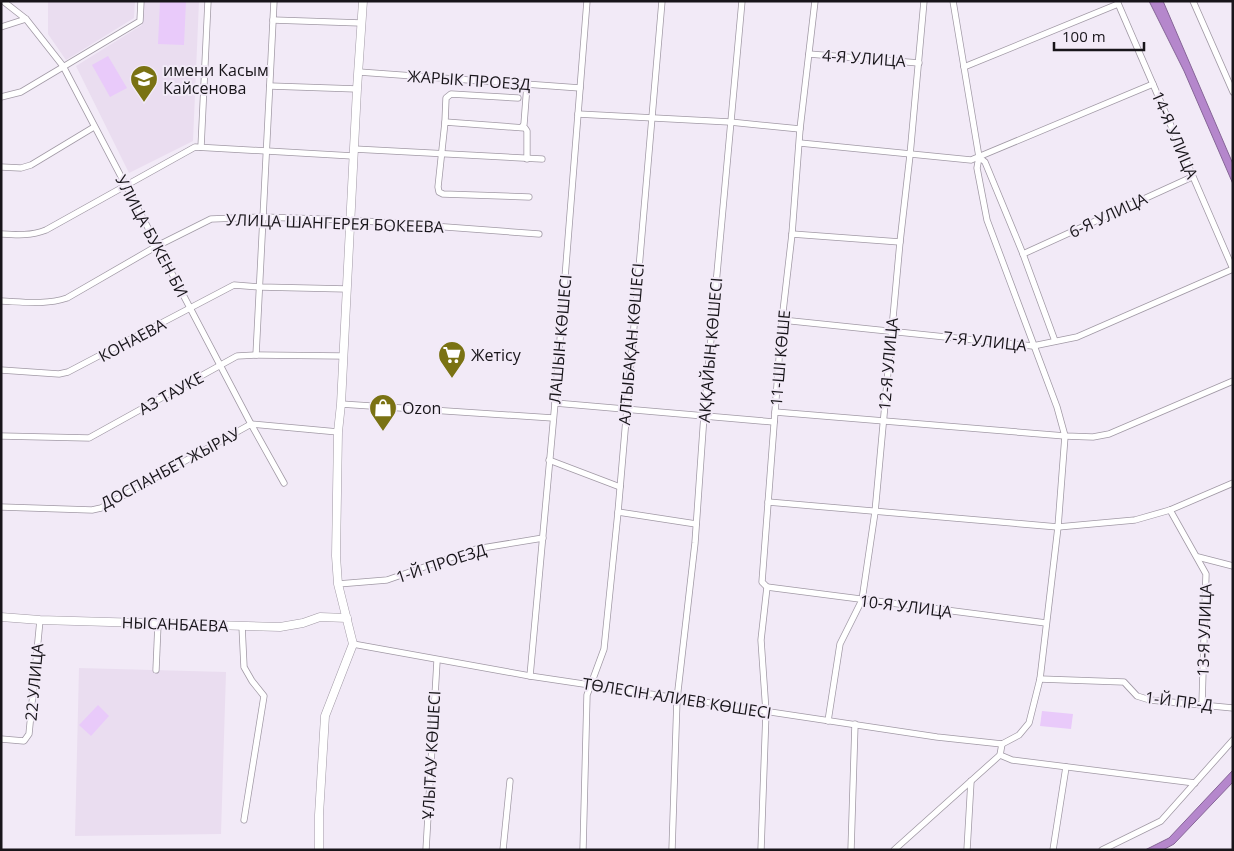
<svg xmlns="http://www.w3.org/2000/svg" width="1234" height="851" viewBox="0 0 1234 851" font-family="'Open Sans',sans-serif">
<rect width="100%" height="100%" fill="#f2eaf7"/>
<g fill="#eaddf0">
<polygon points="48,1 135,1 134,18 66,60 48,34"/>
<polygon points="144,1 199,1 193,141 129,173 76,66 142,25"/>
<polygon points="79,668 226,672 221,834 75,836"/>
</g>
<g fill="#e9cafa">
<polygon points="160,1 186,1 184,45 158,44"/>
<polygon points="108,56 127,88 110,97 92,65"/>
<polygon points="98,705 109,716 91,736 79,725"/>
<polygon points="1042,711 1073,714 1071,729 1040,726"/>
</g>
<g fill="#b587cc" stroke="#866597">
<polygon points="1149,1 1163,1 1233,164 1233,184 1184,71"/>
<polygon points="1233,770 1233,782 1174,844 1163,850 1145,850 1169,838"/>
</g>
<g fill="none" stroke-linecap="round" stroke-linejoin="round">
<defs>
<g id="street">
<polyline points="3,1 26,19 63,66 251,424 284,483"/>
<polyline points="953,1 979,157 985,162 1023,254 1055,341"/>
<polyline points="1117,1 1233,269"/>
<polyline points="1193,1 1233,92"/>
<polyline points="273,20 361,23"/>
<polyline points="1,27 26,19"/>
<polyline points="809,54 919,63"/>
<polyline points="964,67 1118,4"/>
<polyline points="359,72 580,88"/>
<polyline points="270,86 357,89"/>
<polyline points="1,97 21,92 140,21 141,1"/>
<polyline points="578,114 730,122 800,129"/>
<polyline points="445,122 446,98 451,94 518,98"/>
<polyline points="522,127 524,124 527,85"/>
<polyline points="800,143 971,160 1153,84"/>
<polyline points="201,147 208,1"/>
<polyline points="354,149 542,159"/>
<polyline points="979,157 977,168 987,220 1057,407 1065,436 1058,527 1040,679 1029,723 1019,735 1002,744"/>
<polyline points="527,159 527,131 525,128 445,122 438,187 439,192 443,194 529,197"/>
<polyline points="1,167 21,168 31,165 94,127"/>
<path d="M1 234C17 235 31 236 46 230L195 147 353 156"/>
<polyline points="792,234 900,242"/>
<polyline points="1023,254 1192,177"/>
<path d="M1 301C24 302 46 305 67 298L157 246 211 219 262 217 351 220 539 234"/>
<polyline points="782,320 1033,346 1077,337 1233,269"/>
<polyline points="256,355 274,1"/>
<polyline points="1,370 59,374 68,372 234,285 260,287 347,289"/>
<polyline points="555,403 774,422"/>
<polyline points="341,404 553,418"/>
<polyline points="775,412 1065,436 1093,437 1109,434 1233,381"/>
<polyline points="1,436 89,438 237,356 256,355 343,356"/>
<polyline points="549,460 620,487"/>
<polyline points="768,502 1058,527 1135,520 1170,510 1233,483"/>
<polyline points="1,507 92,510 101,508 251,424 338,432"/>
<polyline points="1170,510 1206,574 1202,704"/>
<polyline points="618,512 696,524"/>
<polyline points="1198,557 1233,566"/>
<polyline points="338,584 387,580 476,549 543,538"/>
<polyline points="767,587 1046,623"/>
<polyline points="242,626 244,667 252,681 264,696 244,820"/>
<polyline points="353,644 530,676 937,737 1002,744"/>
<polyline points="156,670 158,624"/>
<polyline points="530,676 555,403 587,1"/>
<polyline points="1040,679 1124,682 1137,696 1150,700 1233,708"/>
<polyline points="828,721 840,644 862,600 875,512 900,242 910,155 924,1"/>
<polyline points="1,739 24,741 29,734 40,620"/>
<polyline points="1000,755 1012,760 1195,783"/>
<polyline points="426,850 437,661"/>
<polyline points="503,850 510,781"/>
<polyline points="583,850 587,695 604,649 618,512 662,1"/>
<polyline points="672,850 677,699 695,543 704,415 742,1"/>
<polyline points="761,850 766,712 761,640 767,587 762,582 782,320 792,234 800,129 815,1"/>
<polyline points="851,850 855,724"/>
<polyline points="894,850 1000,755 1002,744"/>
<polyline points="967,850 971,781"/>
<polyline points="1053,850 1066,767"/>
<polyline points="1102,850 1161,821 1233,740"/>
</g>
<g id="secondary">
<polyline points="1,617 40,620 280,627 303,623 320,617 347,618"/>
<polyline points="319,850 319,815 325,716 353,644 338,584 336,556 338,432 341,404 357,89 363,1"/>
</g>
</defs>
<use href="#street" stroke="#a199a5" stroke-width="7"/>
<use href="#secondary" stroke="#a199a5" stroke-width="9"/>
<use href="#street" stroke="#fff" stroke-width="5.5"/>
<use href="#secondary" stroke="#fff" stroke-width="8"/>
</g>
<defs>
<symbol id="school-pin" viewBox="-11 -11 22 30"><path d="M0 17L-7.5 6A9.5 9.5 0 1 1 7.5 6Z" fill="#7a7213" stroke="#f2eaf7"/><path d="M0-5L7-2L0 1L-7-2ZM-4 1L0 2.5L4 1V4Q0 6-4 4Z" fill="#fff"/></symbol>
<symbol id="supermarket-pin" viewBox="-11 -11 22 30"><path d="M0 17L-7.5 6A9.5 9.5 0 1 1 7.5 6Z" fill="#7a7213" stroke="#f2eaf7"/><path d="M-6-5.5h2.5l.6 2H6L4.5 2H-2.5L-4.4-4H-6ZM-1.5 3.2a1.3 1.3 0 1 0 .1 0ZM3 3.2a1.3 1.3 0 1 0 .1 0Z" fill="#fff"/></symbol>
<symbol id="shop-pin" viewBox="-11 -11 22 30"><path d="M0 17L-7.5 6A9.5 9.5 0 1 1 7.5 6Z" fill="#7a7213" stroke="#f2eaf7"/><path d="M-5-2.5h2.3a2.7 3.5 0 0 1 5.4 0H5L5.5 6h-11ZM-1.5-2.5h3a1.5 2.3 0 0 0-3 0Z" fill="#fff"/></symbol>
</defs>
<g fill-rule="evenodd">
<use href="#school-pin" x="128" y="63" width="32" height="43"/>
<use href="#supermarket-pin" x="436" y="339" width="32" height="43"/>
<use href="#shop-pin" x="367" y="392" width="32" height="43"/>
</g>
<g text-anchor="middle" stroke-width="4" stroke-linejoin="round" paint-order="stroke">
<g font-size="16" fill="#18151a" stroke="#f2eaf7">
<text transform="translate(864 58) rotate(4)" y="6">4-Я УЛИЦА</text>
<text transform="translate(469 80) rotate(4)" y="6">ЖАРЫК ПРОЕЗД</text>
<text transform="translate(1175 135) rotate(67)" y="6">14-Я УЛИЦА</text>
<text transform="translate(1108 215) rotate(-25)" y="6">6-Я УЛИЦА</text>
<text transform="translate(335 223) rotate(2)" y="6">УЛИЦА ШАНГЕРЕЯ БОКЕЕВА</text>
<text transform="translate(152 236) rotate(62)" y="6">УЛИЦА БУКЕН БИ</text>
<text transform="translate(560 339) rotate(-85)" y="6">ЛАШЫН КӨШЕСІ</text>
<text transform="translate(132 340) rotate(-28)" y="6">КОНАЕВА</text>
<text transform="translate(985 341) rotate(6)" y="6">7-Я УЛИЦА</text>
<text transform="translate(631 344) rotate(-85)" y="6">АЛТЫБАҚАН КӨШЕСІ</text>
<text transform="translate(710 350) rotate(-85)" y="6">АҚҚАЙЫҢ КӨШЕСІ</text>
<text transform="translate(780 358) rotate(-85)" y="6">11-ШІ КӨШЕ</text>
<text transform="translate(888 364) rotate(-85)" y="6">12-Я УЛИЦА</text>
<text transform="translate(171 393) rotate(-29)" y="6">АЗ ТАУКЕ</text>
<text transform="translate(170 468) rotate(-28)" y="6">ДОСПАНБЕТ ЖЫРАУ</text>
<text transform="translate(441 563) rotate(-18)" y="6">1-Й ПРОЕЗД</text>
<text transform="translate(906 606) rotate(7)" y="6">10-Я УЛИЦА</text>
<text transform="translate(175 624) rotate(2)" y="6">НЫСАНБАЕВА</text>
<text transform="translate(1204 630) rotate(-88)" y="6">13-Я УЛИЦА</text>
<text transform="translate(34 682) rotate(-85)" y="6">22 УЛИЦА</text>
<text transform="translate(677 698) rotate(9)" y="6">ТӨЛЕСІН АЛИЕВ КӨШЕСІ</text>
<text transform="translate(1179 701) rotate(7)" y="6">1-Й ПР-Д</text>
<text transform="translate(431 755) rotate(-87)" y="6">ҰЛЫТАУ КӨШЕСI</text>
</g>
<g font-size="16" fill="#18151a" stroke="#f2eaf7" text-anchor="start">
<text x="163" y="76">имени Касым<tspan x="163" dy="18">Кайсенова</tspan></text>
<text x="471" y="361">Жетісу</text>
<text x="402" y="414">Ozon</text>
</g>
</g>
<rect width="1234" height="851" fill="none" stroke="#18151a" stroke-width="5"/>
<path d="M1054 42v8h90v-8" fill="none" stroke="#18151a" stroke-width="2.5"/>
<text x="1062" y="42" font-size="15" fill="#18151a" stroke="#f2eaf7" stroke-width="4" paint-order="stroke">100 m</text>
</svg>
